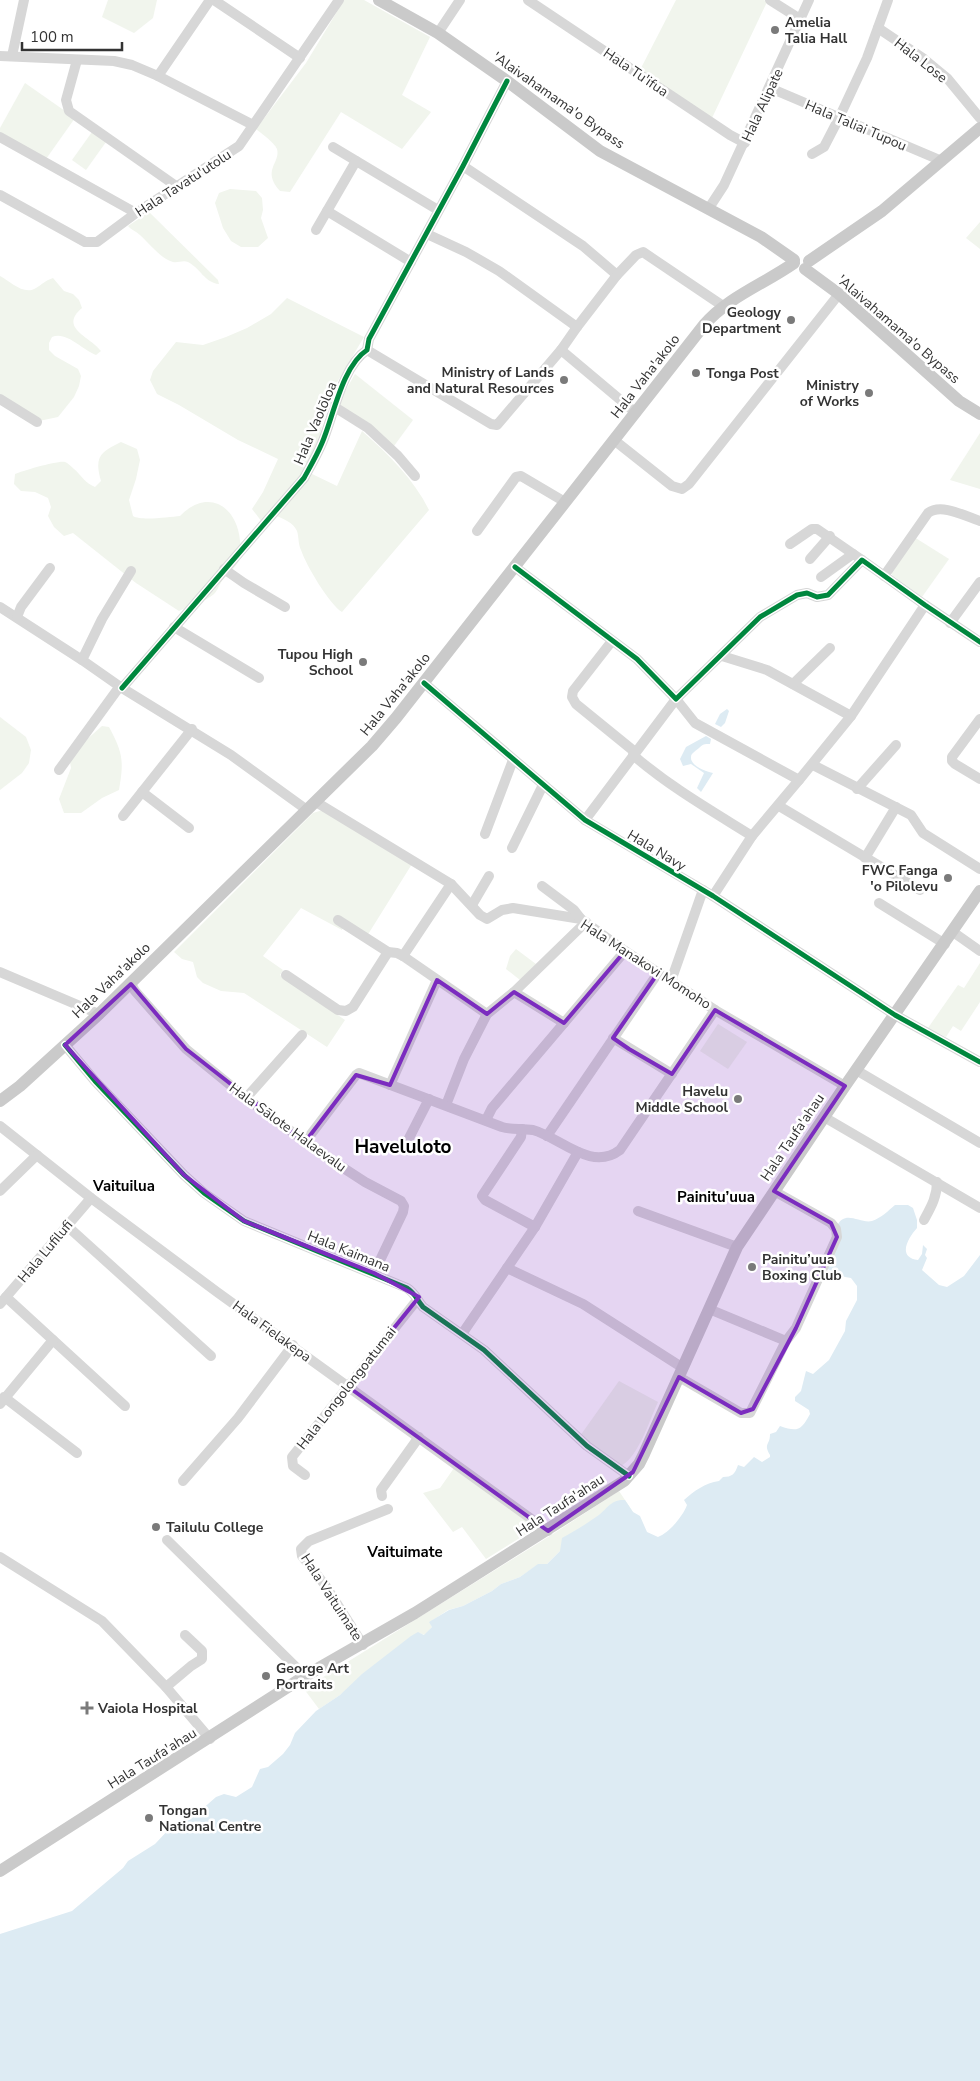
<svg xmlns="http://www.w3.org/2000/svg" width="980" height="2081" viewBox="0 0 980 2081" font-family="'Nunito Sans',sans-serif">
<rect width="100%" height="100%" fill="#fff"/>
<g fill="#f1f5ed">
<polygon points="108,0 157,0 153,18 134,33 102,17"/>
<path d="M344 0H364L430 37 402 95 431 112 402 149 341 112 290 192 280 191C261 170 281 163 277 149 274 142 262 134 256 129L306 63Z"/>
<polygon points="676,0 764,0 767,2 712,118 640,70"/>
<polygon points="25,83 75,118 46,159 0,134 0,128"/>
<polygon points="92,132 106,142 86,170 72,160"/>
<polygon points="230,189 256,191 262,198 263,210 261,218 268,238 258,247 241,247 231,241 223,228 215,203 219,193"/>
<path d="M149 212 218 280 219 284C205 283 200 268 188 262 183 260 178 263 173 262 161 259 149 243 140 235 136 231 131 230 128 226Z"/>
<polygon points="980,222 980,249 966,238"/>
<path d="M0 276C10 281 24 296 36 288 43 284 44 281 53 278L64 291 73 294 79 300 82 308C58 328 91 337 101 351L96 355C82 350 67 331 52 337L49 343V350L55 356 78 369 81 376 79 386 74 397 58 417 39 421 0 396Z"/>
<path d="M287 298 364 337 336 384 328 403 310 473 337 486 362 431C388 454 413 478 429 510L342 612C329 604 306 565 301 550 298 544 299 537 297 531 293 522 283 519 275 515L262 522 252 509 263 492 278 459 238 440 179 405 157 394 150 380 153 371 176 342 203 345 226 337 247 328 271 314Z"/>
<polygon points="355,374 413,420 394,446 340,406 339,402"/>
<polygon points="980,433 980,489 950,480"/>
<path d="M121 442 137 449 140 460 136 479 129 500 133 516C141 521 169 517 180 516 207 488 237 505 240 541 240 545 242 552 241 556 238 566 228 573 222 581 219 585 218 590 214 594 205 602 190 605 179 611L136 583 73 533 64 536 54 527 48 516 51 507 48 498 35 492 21 491 14 484 15 474C22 471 59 460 65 462 68 463 72 467 74 469 82 476 85 483 95 487L101 481C94 457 100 452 121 442Z"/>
<polygon points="914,537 949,559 922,597 892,575 892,569"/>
<polygon points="0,717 26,737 31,750 29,763 22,773 0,790"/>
<path d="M102 726 109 727C123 753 124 761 119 790L102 798 81 813H64L59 799 71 768 68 750 84 742Z"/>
<polygon points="323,810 412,864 367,936 345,924 342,930 301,908 263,956 283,970 280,975 345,1020 327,1047 244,993 221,991 203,983 197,977 193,962 182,959 174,952 313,813"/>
<polygon points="516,949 536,964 520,980 506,969 510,956"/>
<polygon points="980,963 980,1002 961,1031 953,1026 946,1037 928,1028 958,985 964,988"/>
<polygon points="718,1024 747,1042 728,1069 700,1051"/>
<path d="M619 1381 658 1402C649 1421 639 1456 621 1466L580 1436Z"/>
<polygon points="454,1468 531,1523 531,1531 486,1559 462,1527 453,1532 423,1493 440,1488"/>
<polygon points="619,1491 633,1512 560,1551 547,1564 536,1566 520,1577 501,1584 492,1591 463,1606 448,1610 430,1622 432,1627 425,1635 419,1633 340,1695 319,1709 304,1689 553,1534"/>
</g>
<g fill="#ddebf3">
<polygon points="727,709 729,711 725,723 721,727 715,724 720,714"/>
<path d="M706 736 711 739 710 744C704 744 703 744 699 748 696 751 691 753 691 757 690 766 707 772 713 773L701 792 697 788 704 773 691 764 683 766 680 759 686 747Z"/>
<path d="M895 1205H908L913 1208 917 1220V1228C909 1237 896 1257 918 1260L922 1254 923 1245 927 1249 925 1255 927 1258 922 1270 939 1285 947 1287 964 1276 980 1255V2081H0V1934L72 1911 123 1868 128 1861 155 1844 171 1827 192 1818 216 1797 224 1794 236 1797 252 1787 260 1769 268 1767 283 1754 290 1745 295 1733 316 1711 340 1695 362 1674 411 1636 418 1632 424 1635 432 1627 429 1622 449 1610 463 1606 492 1591 501 1584 520 1577 538 1564H547L560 1551 562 1538C573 1532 585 1525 596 1517 607 1510 610 1499 625 1500L633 1512 640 1516 647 1532 658 1537C669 1533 683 1516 687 1505L684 1500C694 1491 705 1483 719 1481L723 1477C732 1477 735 1474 738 1465L744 1467 754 1457 762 1462 770 1457V1455C763 1443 770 1446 770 1434L776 1432 780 1426C797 1432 801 1431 810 1414L809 1410 795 1401V1397L801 1391 806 1371 813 1374 829 1360 845 1331 846 1321 857 1300V1286L851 1278 845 1277 825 1268C829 1254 832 1239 837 1226 845 1209 860 1224 872 1221 881 1218 888 1211 895 1205Z"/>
</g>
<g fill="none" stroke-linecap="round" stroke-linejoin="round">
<g stroke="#d7d7d7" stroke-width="10">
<polyline points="214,0 300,58"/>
<polyline points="528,0 730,135 745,143"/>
<polyline points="770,0 800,19"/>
<polyline points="878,28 924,59 947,78 980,118"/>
<polyline points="438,33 460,0"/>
<polyline points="0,56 114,61 132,65 158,76 210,0"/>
<polyline points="12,56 24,0"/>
<polyline points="77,60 66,100 69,111 176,186"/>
<polyline points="158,76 253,125"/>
<polyline points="770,88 942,161"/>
<polyline points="0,137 136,213"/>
<polyline points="333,147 438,210"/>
<polyline points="812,154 824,147 839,118 867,58 888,0"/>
<polyline points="463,166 583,246 617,275 577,327"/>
<polyline points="0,195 85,242 97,242 136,213 239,146 339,0"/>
<polyline points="709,208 724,185 809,0"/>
<polyline points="327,211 411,262"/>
<polyline points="316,230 356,161"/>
<polyline points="617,275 636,255 643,252 723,306"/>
<polyline points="367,350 491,424 497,425 561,350 577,327 499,271 466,252 427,234"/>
<polyline points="561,350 636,413"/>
<polyline points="0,399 37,422"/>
<polyline points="333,406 368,428 398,456 415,476"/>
<polyline points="614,440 672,486 682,489 689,484 839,294"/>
<polyline points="477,531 516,477 521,476 565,502"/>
<polyline points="790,544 812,529 817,529 862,560"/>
<polyline points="810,559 830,536"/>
<polyline points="515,567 637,659 676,699 760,617 797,595 807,593 817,597 828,595 862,560 925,605 980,642"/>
<polyline points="224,569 244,583 285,607"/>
<polyline points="131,571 102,619 82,660 122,688 231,755 307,810"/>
<path d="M884 576 928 513C941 503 965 516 980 521"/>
<polyline points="821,577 853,554"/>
<polyline points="0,607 82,660"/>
<polyline points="17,617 21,607 50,568"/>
<polyline points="950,623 980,582"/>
<polyline points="174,627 259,678"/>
<polyline points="612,641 573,691 572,697 576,704 635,752"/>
<polyline points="722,656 767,670 851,716"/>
<polyline points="424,683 585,820 713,896 895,1015 980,1062"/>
<polyline points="793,684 830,648"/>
<path d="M122 688 304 478C310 467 317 455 322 443 333 418 342 366 367 350L369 339 463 166 507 81"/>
<polyline points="980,719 952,757 952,761 955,764 980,779"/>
<path d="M633 755C670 787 712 811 752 836"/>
<polyline points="813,765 911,815 923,833 980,869"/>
<polyline points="59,770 120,686"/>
<polyline points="857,789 896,745"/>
<polyline points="142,792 189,828"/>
<polyline points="316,802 451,884 480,915 487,919 502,910 513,908 581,919 625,951 715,1010 845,1086"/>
<polyline points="779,806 920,890"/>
<polyline points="123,816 192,729"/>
<polyline points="585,820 676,699 695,723 799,780 851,716 925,605"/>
<polyline points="485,834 513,760"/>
<polyline points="512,848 543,785"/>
<polyline points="865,858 896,807"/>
<polyline points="542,886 574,910 581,919"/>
<polyline points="713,896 752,836 799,780"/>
<polyline points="879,903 945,944"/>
<polyline points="472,905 489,876"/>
<polyline points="338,920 388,952 397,953 403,956 487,1014"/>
<polyline points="953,932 980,951"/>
<polyline points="403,956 451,884"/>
<polyline points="0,972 99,1014"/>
<polyline points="286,975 338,1010 346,1011 353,1007 388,952"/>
<polyline points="671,981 703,890"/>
<polyline points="131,984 135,991 186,1049 246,1098 325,1156 365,1182 401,1201 404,1206 403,1212 374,1273"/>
<polyline points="514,992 564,1023"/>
<polyline points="613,1038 672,1074"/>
<path d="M65 1045 95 1081 184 1175 204 1193 244 1221 407 1288C415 1293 417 1300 423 1307L484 1350 587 1446 629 1476"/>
<polyline points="856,1070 980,1143"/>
<polyline points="390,1085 437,980"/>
<polyline points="246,1098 302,1035"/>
<polyline points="446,1105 464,1059 487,1014 514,992 586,922"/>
<polyline points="824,1117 980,1208"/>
<polyline points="486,1120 492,1108 625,951"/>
<polyline points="0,1126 91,1198 217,1292 548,1531"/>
<polyline points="522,1129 521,1137 482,1196 485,1200 535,1227"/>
<polyline points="547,1136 658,973"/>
<path d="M305 1142 356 1075 359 1073 502 1127C512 1130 522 1128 533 1130 561 1138 591 1172 620 1150L715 1010"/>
<polyline points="406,1144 429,1099"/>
<polyline points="0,1191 37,1155"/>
<polyline points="638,1211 737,1247"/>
<path d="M924 1220C931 1207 937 1197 937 1182"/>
<polyline points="66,1225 211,1356"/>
<polyline points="507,1268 583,1304 683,1368"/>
<polyline points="6,1297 125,1406"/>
<polyline points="0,1304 91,1198"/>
<polyline points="709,1309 786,1341"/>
<polyline points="462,1334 535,1227 578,1152"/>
<polyline points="679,1377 741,1413 750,1413 786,1341 796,1328 837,1237 836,1229 831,1223 774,1191"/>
<polyline points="4,1397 77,1453"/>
<polyline points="0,1404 53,1340"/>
<polyline points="305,1475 293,1466 292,1457 417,1300"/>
<polyline points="183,1481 238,1418 293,1345"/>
<polyline points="382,1496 381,1490 419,1437"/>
<polyline points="167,1540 305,1676"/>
<polyline points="0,1557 102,1621 166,1687 210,1739"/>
<polyline points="363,1645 325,1585 302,1556 301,1549 309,1541 388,1509"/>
<polyline points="166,1687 191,1666 202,1659 202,1651 185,1635"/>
</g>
<g stroke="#cacaca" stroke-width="12">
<polyline points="379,0 438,33 507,81 600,151 761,237 794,260"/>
<polyline points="809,261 882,211 980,128"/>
<polyline points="805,269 839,294 959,401 980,414"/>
<path d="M0 1101 20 1086 99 1014 372 746 396 718 704 325C728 297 764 284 794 263"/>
<polyline points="0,1871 305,1676 415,1613 624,1481 639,1464 644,1454 737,1247 845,1086 980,891"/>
</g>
<defs>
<g id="cycleway">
<polyline points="515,567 637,659 676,699 760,617 797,595 807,593 817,597 828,595 862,560 925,605 980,642"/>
<polyline points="424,683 585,820 713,896 895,1015 980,1062"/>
<path d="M122 688 304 478C310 467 317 455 322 443 333 418 342 366 367 350L369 339 463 166 507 81"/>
<path d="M65 1045 95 1081 184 1175 204 1193 244 1221 407 1288C415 1293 417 1300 423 1307L484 1350 587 1446 629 1476"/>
</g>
</defs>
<use href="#cycleway" stroke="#fff" stroke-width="8"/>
<use href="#cycleway" stroke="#00873e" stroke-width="5"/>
</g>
<path fill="#7b2cbf" fill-opacity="0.2" stroke="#7b2cbf" stroke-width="4" stroke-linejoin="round" d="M625 951 658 973 613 1038 629 1049 672 1074 715 1010 845 1086 774 1191 831 1223 837 1237 796 1328 753 1409 741 1413 679 1377 633 1472 548 1531 347 1386 419 1297 374 1273 244 1221 184 1175 65 1045 131 984 186 1049 305 1142 356 1075 390 1085 437 980 487 1014 514 992 564 1023Z"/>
<g fill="#7a7a7a" stroke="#fff" stroke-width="2">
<circle cx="775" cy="30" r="5"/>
<circle cx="791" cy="320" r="5"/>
<circle cx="696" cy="373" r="5"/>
<circle cx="564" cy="380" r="5"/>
<circle cx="869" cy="393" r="5"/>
<circle cx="363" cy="662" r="5"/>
<circle cx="948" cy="878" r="5"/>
<circle cx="738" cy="1099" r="5"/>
<circle cx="752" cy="1267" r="5"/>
<circle cx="156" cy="1527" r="5"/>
<circle cx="266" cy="1676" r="5"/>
<path d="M84.5 1700.5h5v5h5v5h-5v5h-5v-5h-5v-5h5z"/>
<circle cx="149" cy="1818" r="5"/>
</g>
<g text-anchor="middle" stroke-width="5" stroke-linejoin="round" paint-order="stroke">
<g font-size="14" font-weight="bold" fill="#333" stroke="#fff" text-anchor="start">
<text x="785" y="27">Amelia<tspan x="785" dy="16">Talia Hall</tspan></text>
<text x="781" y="317" text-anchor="end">Geology<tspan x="781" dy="16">Department</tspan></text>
<text x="554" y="377" text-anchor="end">Ministry of Lands<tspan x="554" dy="16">and Natural Resources</tspan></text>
<text x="706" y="378">Tonga Post</text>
<text x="859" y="390" text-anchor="end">Ministry<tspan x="859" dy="16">of Works</tspan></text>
<text x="353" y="659" text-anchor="end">Tupou High<tspan x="353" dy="16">School</tspan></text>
<text x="938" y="875" text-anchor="end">FWC Fanga<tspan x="938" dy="16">'o Pilolevu</tspan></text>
<text x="728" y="1096" text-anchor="end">Havelu<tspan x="728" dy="16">Middle School</tspan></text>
<text x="762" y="1264">Painitu’uua<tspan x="762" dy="16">Boxing Club</tspan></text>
<text x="166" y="1532">Tailulu College</text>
<text x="276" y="1673">George Art<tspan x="276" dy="16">Portraits</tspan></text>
<text x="98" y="1713">Vaiola Hospital</text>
<text x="159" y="1815">Tongan<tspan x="159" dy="16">National Centre</tspan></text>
</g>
<g font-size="14" fill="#333" stroke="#fff">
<text transform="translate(921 60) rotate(38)" y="5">Hala Lose</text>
<text transform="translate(636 72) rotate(34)" y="5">Hala Tu'ifua</text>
<text transform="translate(559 100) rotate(35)" y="5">'Alaivahamama'o Bypass</text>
<text transform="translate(762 105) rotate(-65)" y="5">Hala Alipate</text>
<text transform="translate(856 125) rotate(23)" y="5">Hala Taliai Tupou</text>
<text transform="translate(183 183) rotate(-33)" y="5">Hala Tavatu'utolu</text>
<text transform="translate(899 329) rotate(41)" y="5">'Alaivahamama'o Bypass</text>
<text transform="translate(645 376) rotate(-52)" y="5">Hala Vaha'akolo</text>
<text transform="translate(315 423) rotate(-67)" y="5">Hala Vaolōloa</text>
<text transform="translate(395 694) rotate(-51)" y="5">Hala Vaha'akolo</text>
<text transform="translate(657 850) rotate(31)" y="5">Hala Navy</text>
<text transform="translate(646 964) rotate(33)" y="5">Hala Manakovi Momoho</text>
<text transform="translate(111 980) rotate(-44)" y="5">Hala Vaha'akolo</text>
<text transform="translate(288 1127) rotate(36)" y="5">Hala Sālote Halaevalu</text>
<text transform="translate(792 1137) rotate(-56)" y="5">Hala Taufa'ahau</text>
<text transform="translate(45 1251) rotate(-50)" y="5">Hala Lufilufi</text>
<text transform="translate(349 1251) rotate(22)" y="5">Hala Kaimana</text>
<text transform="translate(272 1331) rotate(36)" y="5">Hala Fielakepa</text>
<text transform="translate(346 1388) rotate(-52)" y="5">Hala Longolongoatumai</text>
<text transform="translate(560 1505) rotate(-33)" y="5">Hala Taufa'ahau</text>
<text transform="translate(332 1597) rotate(57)" y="5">Hala Vaituimate</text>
<text transform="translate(152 1758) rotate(-32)" y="5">Hala Taufa'ahau</text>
</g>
<g font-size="15" font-weight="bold" fill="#000" stroke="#fff">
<text x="124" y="1191">Vaituilua</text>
<text x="716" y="1202">Painitu’uua</text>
<text x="405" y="1557">Vaituimate</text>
</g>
<g font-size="19" font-weight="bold" fill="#000" stroke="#fff">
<text x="403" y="1153">Haveluloto</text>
</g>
</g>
<path d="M22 42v8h100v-8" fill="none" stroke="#333333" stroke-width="2.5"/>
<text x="30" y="42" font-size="15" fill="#333333" stroke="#ffffff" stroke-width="4" paint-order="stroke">100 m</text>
</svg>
